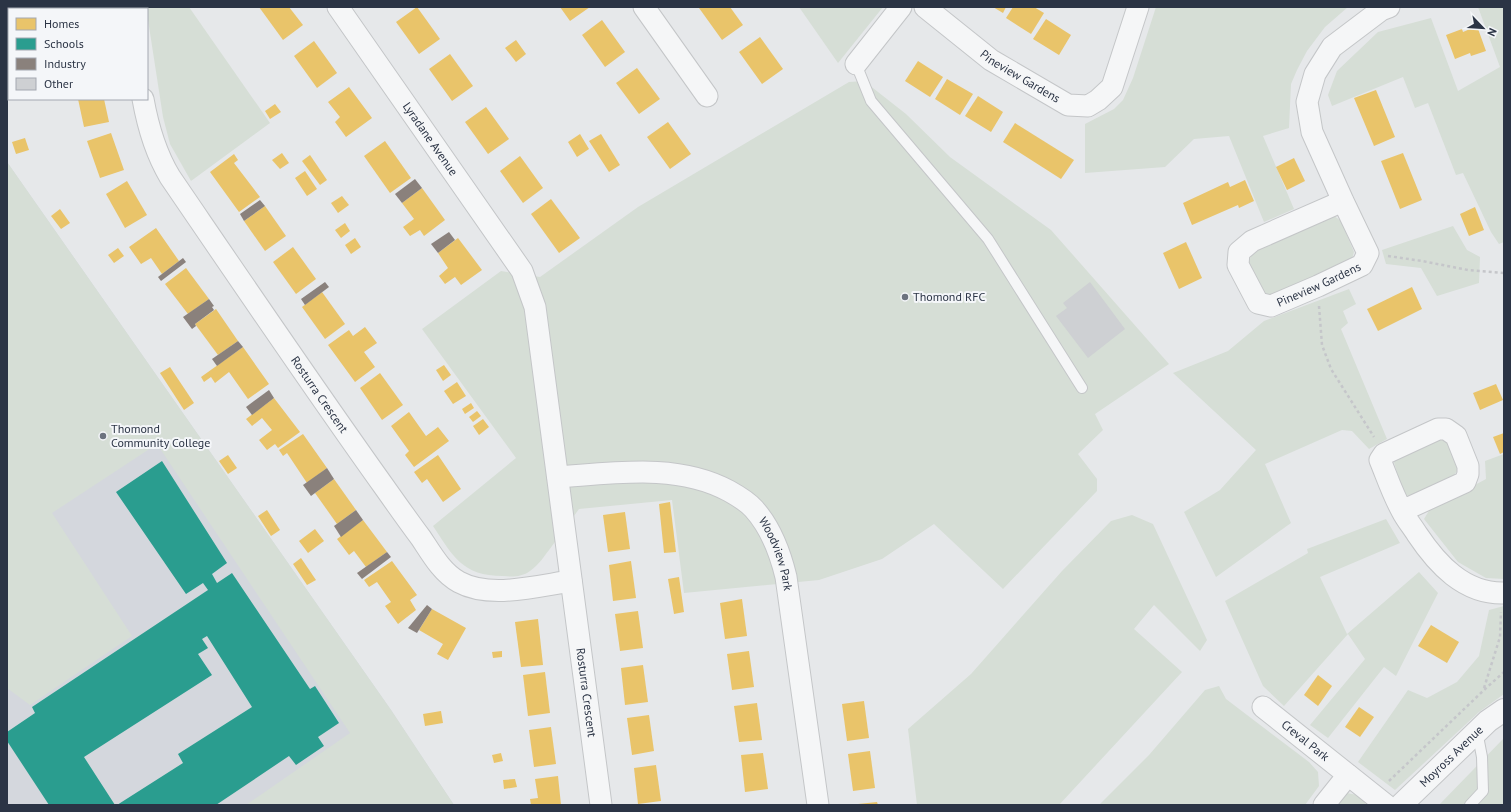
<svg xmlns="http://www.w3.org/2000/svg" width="1511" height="812" viewBox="0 0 1511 812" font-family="'PT Sans',sans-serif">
<rect width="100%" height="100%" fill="#e6e8ea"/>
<polygon fill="#d4d7dd" points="7,162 391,710 454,805 7,805"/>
<g fill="#d6ded6">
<polygon points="146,7 189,7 270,123 191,181 170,144 163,117"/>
<polygon points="799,7 883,7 838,63"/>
<polygon points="1156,7 1348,7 1325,27 1307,51 1297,70 1291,84 1289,128 1263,136 1294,209 1264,222 1229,136 1194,139 1165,167 1085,173 1085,124 1114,109 1123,100 1133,78"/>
<polygon points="1478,7 1504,7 1504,242 1499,244 1491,232 1463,173 1456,175 1428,103 1415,108 1403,77 1332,106 1328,95 1337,71 1378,32 1431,18 1458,91 1500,67"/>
<path d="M864 81 906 114 950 157 1051 230 1169 364 1095 414 1103 430 1078 454 1097 479V491L1003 589 934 524 882 559 819 580 684 593 672 500 579 509C570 521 561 534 552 546 545 555 539 565 530 571 522 577 512 577 503 576 462 576 453 556 433 526L516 458 422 329 501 271 540 277 638 207 849 82Z"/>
<polygon points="7,162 391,710 454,805 246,805 350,733 157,444 52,513 132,636 30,705 7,688"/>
<polygon points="1333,215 1341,221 1354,252 1351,262 1271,298 1262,295 1248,265 1253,250"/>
<polygon points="1453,226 1467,250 1480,257 1479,283 1437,296 1421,268 1386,264 1382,250"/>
<polygon points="1349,289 1356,304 1343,311 1348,323 1341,329 1387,439 1369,449 1352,431 1342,430 1265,464 1291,523 1216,577 1184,512 1220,490 1256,450 1173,373 1228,351 1264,321"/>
<polygon points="1440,438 1450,443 1459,469 1453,476 1410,497 1403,493 1393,459"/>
<polygon points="1504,454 1504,579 1486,578 1458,562 1424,519 1430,509 1486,479 1485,461"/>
<polygon points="1132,515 1153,524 1207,640 1200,651 1154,605 1134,629 1182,672 1059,805 917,805 908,729 971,674 1062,571 1111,521"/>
<polygon points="1386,519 1400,543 1320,577 1347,634 1419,572 1438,593 1396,676 1384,667 1328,738 1310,725 1365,659 1348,634 1284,706 1263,686 1225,601 1308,553 1307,549"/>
<polygon points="1504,606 1504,694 1479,712 1395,790 1358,762 1408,690 1427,698 1457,682 1479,656 1489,610"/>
<polygon points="1219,686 1226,699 1309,762 1318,772 1319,786 1305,805 1099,805 1149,755 1205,690"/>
<polygon points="1504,738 1504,805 1439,805"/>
<polygon points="1347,793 1362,796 1366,805 1337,805"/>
</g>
<g fill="#e9c46a">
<polygon points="92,7 104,7 104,8 92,9"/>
<polygon points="259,7 289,7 303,25 283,40"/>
<polygon points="417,7 440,39 419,54 396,22"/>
<polygon points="560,7 590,7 570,21"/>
<polygon points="701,7 730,7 743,25 722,40 699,8"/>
<polygon points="993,7 1006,7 1003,13"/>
<polygon points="1013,7 1034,7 1044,13 1031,34 1006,18"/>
<polygon points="1046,19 1071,35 1059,55 1033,39"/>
<polygon points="602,20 625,52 605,67 582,35"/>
<polygon points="1477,26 1486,51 1471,56 1470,53 1455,59 1446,35 1462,29 1463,32"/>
<polygon points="760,37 783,69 762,84 739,52"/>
<polygon points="516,40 526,54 516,62 505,48"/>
<polygon points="314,41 337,73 317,88 294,56"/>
<polygon points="7,45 9,45 9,55 7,56"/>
<polygon points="450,54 473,86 452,101 429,69"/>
<polygon points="918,61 943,77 930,97 905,81"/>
<polygon points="637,68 660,99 639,114 616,83"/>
<polygon points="947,79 973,94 960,115 935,99"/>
<polygon points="349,87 372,118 346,137 335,122 340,117 328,102"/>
<polygon points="1376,90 1395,137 1374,146 1354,98"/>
<polygon points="978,96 1003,112 991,132 965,116"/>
<polygon points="78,99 104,99 109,122 84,127"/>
<polygon points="275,104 281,112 270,119 265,111"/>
<polygon points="486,107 509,139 488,154 465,122"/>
<polygon points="668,122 691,154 670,169 647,137"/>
<polygon points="1015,123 1074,160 1061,179 1003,142"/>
<polygon points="111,133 124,170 100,178 87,141"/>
<polygon points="580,134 589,149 577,157 568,142"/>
<polygon points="601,134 620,165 609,172 589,141"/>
<polygon points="25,138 29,150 16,154 12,142"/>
<polygon points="385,141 411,178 390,193 364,156"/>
<polygon points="282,153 289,163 280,169 272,160"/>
<polygon points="1403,153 1422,200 1400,209 1381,161"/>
<polygon points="234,154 238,160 234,163 260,197 239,212 210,172"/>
<polygon points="310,155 327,180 320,185 302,161"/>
<polygon points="520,156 543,188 523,203 500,171"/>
<polygon points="1294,158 1305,181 1287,190 1276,167"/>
<polygon points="305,171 317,189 307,196 295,178"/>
<polygon points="1245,180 1254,201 1239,208 1238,205 1192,225 1183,203 1228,182 1230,187"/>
<polygon points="127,181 147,215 125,228 106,194"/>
<polygon points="422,188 445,220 424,236 420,230 410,236 403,227 414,219 402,203"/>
<polygon points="342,196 349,205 338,213 331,203"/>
<polygon points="551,199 580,238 559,253 531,214"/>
<polygon points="265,206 286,236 265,251 244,221"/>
<polygon points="1475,207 1484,230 1469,236 1460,214"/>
<polygon points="60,209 70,223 61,229 51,216"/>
<polygon points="345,223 350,231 341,238 335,230"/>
<polygon points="156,228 179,261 162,274 151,258 141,264 129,247"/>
<polygon points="355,238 361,247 351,254 345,245"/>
<polygon points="458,238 482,270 461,285 455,277 445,284 439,276 448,268 438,253"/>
<polygon points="1186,242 1202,278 1179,289 1163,253"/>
<polygon points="293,247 316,279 296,294 273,262"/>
<polygon points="118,248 124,256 114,263 108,255"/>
<polygon points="186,268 209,299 188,314 165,284"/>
<polygon points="1412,287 1422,309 1378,331 1367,309"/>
<polygon points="322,292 345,324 325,339 302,307"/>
<polygon points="216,309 238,341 218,355 195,324"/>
<polygon points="365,327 377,343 364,352 375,367 355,382 328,345 349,330 353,336"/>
<polygon points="243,347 269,384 248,399 229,372 215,383 211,377 204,382 201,377"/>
<polygon points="444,365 451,375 443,381 436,370"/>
<polygon points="170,367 194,403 184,410 160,373"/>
<polygon points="380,373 403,405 382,420 360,388"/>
<polygon points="457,382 466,396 453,404 444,391"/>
<polygon points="1496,384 1503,400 1480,410 1473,393"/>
<polygon points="274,398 300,432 278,448 275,444 267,450 259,440 272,430 262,418 252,426 246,419"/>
<polygon points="471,403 474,408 465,414 462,409"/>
<polygon points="477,411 481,416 473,422 469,417"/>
<polygon points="409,412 426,436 438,427 449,441 414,467 405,455 409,451 391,426"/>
<polygon points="483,419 489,427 479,435 473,426"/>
<polygon points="1504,433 1504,452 1500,454 1493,437"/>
<polygon points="303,434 327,468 307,483 287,453 283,456 279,450"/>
<polygon points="228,455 237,468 228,474 219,461"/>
<polygon points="438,455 461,489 443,502 427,479 422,483 414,472"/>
<polygon points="334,479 356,510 337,524 315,493"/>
<polygon points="670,502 676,552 664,553 659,504"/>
<polygon points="267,510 280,530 271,536 258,516"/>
<polygon points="625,512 630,549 608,552 603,515"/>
<polygon points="363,520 387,552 366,567 354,551 349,555 337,539"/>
<polygon points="315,529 324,541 308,553 299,541"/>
<polygon points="301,558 316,580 307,585 293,564"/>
<polygon points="392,561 417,595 410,600 416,610 398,624 385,606 391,602 377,582 369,587 364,580"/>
<polygon points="631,561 636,598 613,601 609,565"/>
<polygon points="679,577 684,612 674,614 668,579"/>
<polygon points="742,599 747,636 725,639 720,603"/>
<polygon points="432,609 466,628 448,660 437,654 443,644 419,630"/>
<polygon points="638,611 643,648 620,651 615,614"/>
<polygon points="538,619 543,665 521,667 515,622"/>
<polygon points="1431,625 1459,642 1447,663 1418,646"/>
<polygon points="502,651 502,657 493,658 492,652"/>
<polygon points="749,651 754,687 732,690 727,654"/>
<polygon points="643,665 648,702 625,705 621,668"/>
<polygon points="545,672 550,713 528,716 523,675"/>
<polygon points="1318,675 1332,686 1318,706 1304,695"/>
<polygon points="864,701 869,738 847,741 842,704"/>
<polygon points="757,703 762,740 739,742 734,706"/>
<polygon points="1359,707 1374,717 1360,737 1345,727"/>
<polygon points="441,711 443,723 425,726 423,714"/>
<polygon points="649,715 654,751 632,755 627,718"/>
<polygon points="551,727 556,764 534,767 529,730"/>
<polygon points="870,751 875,788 853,791 848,754"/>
<polygon points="501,753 503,761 494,763 492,755"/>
<polygon points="763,753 768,789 745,792 741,755"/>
<polygon points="656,765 661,801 638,804 634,768"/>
<polygon points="558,776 561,805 531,805 530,799 538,798 535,779"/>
<polygon points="515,779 517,787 504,789 503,780"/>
<polygon points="877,802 878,805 858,805 858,804"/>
</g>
<polygon fill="#2a9d8f" points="162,461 227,563 212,574 217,583 232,573 310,689 315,686 339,723 318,737 324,746 296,765 289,756 216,805 117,805 183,763 178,754 252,707 207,636 202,639 208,648 198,654 212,675 84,757 115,805 49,805 7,741 7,732 35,713 32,707 208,590 203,583 186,594 116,492"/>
<g fill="#8a817c">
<polygon points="415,179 422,188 402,203 395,194"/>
<polygon points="260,200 265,206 244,221 240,214"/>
<polygon points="449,232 455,240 438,253 431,244"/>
<polygon points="183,258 186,262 161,281 158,277"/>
<polygon points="325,282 329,287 305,305 301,299"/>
<polygon points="209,299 214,306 212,307 214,310 195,324 196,326 192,329 183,317"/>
<polygon points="238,341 243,347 217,366 212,359"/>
<polygon points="269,390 274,398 252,415 246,407"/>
<polygon points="327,468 334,479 311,496 303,485"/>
<polygon points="356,510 363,520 341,537 334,526"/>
<polygon points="387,552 391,557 362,579 357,573"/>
<polygon points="427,605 432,609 417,633 408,628"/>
</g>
<polygon fill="#ced0d3" points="1090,282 1125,329 1088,358 1056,316 1067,308 1063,303"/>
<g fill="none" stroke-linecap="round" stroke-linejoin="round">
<defs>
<g id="service">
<polyline points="856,64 871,101 988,239 1082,388"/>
<polyline points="1470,805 1483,791 1482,757 1477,731"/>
</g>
<g id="minor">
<polyline points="128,7 128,9"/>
<path id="s1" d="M338 7 522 271 535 307 601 805"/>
<polyline points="644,7 707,96"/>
<path id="s2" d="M925 7 991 60 1068 105 1088 106 1098 100 1112 87 1138 7"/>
<polyline points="856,64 901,7"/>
<path id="s3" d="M143 99C148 127 155 152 170 177 241 281 312 386 385 488 397 505 409 522 421 538 431 553 442 573 459 582 490 599 537 586 571 581"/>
<path id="s4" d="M1343 201 1252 241 1239 252 1238 265 1258 303 1271 306 1318 286 1362 265 1368 253 1343 201 1312 132 1307 102 1315 74 1332 47 1381 10 1389 7"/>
<path id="s5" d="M558 477C615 473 678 463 729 491 738 496 747 501 754 509 771 528 780 552 786 577L818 805"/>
<path d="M1402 511 1465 482 1468 474V466L1456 436 1446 429H1438L1384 454 1380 460C1387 477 1393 495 1402 511 1406 519 1412 526 1417 534 1437 564 1464 594 1504 593"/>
<path id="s6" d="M1263 707 1386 805"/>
<polyline points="1324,805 1348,775"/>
</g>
<g id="tertiary">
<path id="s7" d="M1401 805 1488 721 1504 710"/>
</g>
</defs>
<use href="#service" stroke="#c4c6c8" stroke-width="12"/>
<use href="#minor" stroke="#c4c6c8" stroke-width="23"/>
<use href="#tertiary" stroke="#c4c6c8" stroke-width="24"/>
<g stroke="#c5c6ca" stroke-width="2.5" stroke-dasharray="3 3" stroke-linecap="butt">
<polyline points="1388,256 1422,261 1468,270 1504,273"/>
<polyline points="1319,306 1322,345 1331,369 1374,437"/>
<polyline points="1484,688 1500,637 1501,612"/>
<polyline points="1389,781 1484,690 1504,672"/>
</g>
<use href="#service" stroke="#f5f6f7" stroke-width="10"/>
<use href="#minor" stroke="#f5f6f7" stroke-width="21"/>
<use href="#tertiary" stroke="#f5f6f7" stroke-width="22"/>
</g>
<g fill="#6c737f" stroke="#f4f6f9" stroke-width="1.5">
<circle cx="905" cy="297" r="4"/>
<circle cx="103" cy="436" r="4"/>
</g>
<g text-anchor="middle" stroke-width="4" stroke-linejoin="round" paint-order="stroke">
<g font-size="12" fill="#2b3445" stroke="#f4f6f9">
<text dy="4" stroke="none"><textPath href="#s2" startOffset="118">Pineview Gardens</textPath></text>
<text dy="4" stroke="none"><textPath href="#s1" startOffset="161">Lyradane Avenue</textPath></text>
<text dy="4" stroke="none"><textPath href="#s4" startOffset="238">Pineview Gardens</textPath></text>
<text dy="4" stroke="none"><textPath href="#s3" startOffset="347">Rosturra Crescent</textPath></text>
<text dy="4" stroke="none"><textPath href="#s5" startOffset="256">Woodview Park</textPath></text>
<text dy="4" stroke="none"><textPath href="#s1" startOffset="749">Rosturra Crescent</textPath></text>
<text dy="4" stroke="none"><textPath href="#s6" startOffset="54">Creval Park</textPath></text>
<text dy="4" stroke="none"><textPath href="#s7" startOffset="70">Moyross Avenue</textPath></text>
</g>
<g font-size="12" fill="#2b3445" stroke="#f4f6f9" text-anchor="start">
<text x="913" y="301">Thomond RFC</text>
<text x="111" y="433">Thomond<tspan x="111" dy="14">Community College</tspan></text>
</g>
</g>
<rect width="1511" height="812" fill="none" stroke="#2b3445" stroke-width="16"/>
<rect x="8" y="8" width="140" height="92" fill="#f4f6f9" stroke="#a4a8b1"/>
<rect x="16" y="18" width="20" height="12" fill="#e9c46a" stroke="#a4a8b1"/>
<text x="44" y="28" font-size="12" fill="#2b3445">Homes</text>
<rect x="16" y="38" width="20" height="12" fill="#2a9d8f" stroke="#a4a8b1"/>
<text x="44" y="48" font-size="12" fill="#2b3445">Schools</text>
<rect x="16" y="58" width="20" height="12" fill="#8a817c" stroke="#a4a8b1"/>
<text x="44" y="68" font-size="12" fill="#2b3445">Industry</text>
<rect x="16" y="78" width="20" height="12" fill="#ced0d3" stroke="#a4a8b1"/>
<text x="44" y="88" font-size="12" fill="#2b3445">Other</text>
<g transform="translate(1483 28) rotate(115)" stroke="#f4f6f9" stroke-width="3" paint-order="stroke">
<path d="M0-3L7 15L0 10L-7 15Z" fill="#2b3445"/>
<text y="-6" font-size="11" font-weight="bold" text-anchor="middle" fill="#2b3445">N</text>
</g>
</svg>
